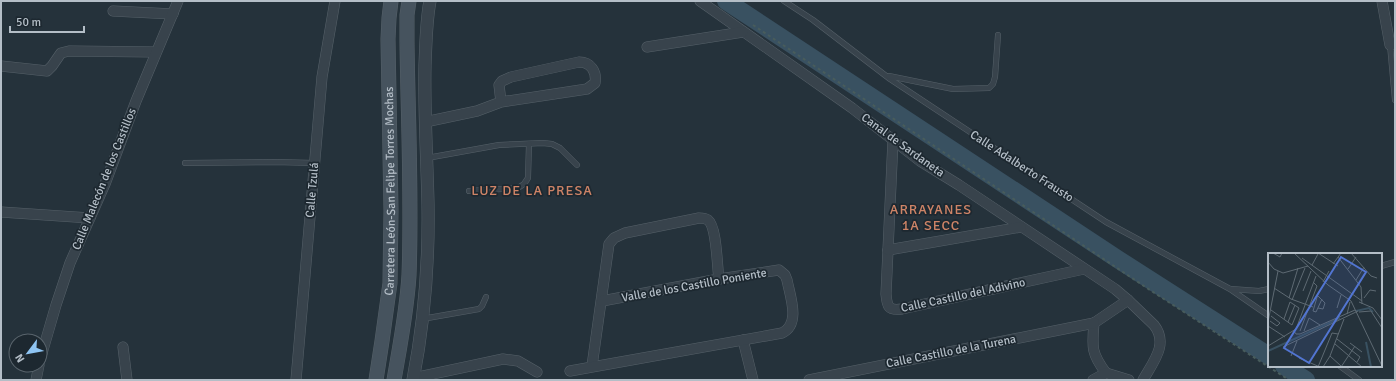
<svg xmlns="http://www.w3.org/2000/svg" width="1396" height="381" viewBox="0 0 1396 381" font-family="Signika,sans-serif">
<rect width="100%" height="100%" fill="#25323b"/>
<g fill="none" stroke-linecap="round" stroke-linejoin="round">
<g stroke="#395161" stroke-width="18">
<polyline points="726,1 1119,260 1269,356"/>
<polyline points="1284,366 1306,380"/>
</g>
<defs>
<g id="service">
<polyline points="784,1 813,20 890,79 1106,222 1230,289 1269,316"/>
<polyline points="1390,45 1395,100"/>
<polyline points="889,76 953,89 989,88 993,84 995,77 998,35"/>
<polyline points="427,158 499,145 543,143 552,144 560,148 577,165"/>
<polyline points="185,163 275,162 315,163"/>
<polyline points="469,191 518,188 524,184 528,178 529,144"/>
<polyline points="1381,266 1395,262"/>
<polyline points="1231,289 1259,291 1269,289"/>
<polyline points="422,319 479,309 482,306 486,297"/>
<polyline points="1340,366 1359,380"/>
</g>
<g id="minor">
<path d="M700 1 852 108 920 161 959 185 1115 289 1128 300 1154 325C1169 344 1153 362 1143 380"/>
<polyline points="1382,1 1390,45 1395,44"/>
<polyline points="113,11 173,14"/>
<polyline points="647,47 743,32"/>
<polyline points="1,66 47,71 52,66 61,53 69,51 156,52"/>
<path d="M425 122 477 111 501 102 587 89 595 83C597 72 591 62 579 62L511 77 502 81 499 85 501 102"/>
<path d="M893 140 886 294C887 306 888 311 902 309L1084 269"/>
<polyline points="1,212 90,218"/>
<polyline points="888,250 1021,227"/>
<polyline points="743,340 753,380"/>
<polyline points="123,347 127,380"/>
<polyline points="40,360 56,305 70,263 105,184 136,101 178,1"/>
<path d="M592 366 609 244 614 238 625 233 699 218C701 218 705 218 708 220 717 227 717 267 719 279"/>
<path d="M570 371 782 333C801 324 790 296 787 280L785 275 779 270 719 279 602 301"/>
<path d="M1106 373C1091 353 1092 347 1094 323L1128 300"/>
<polyline points="414,378 503,359 518,361 537,372"/>
<polyline points="36,380 39,365"/>
<polyline points="296,380 322,77 335,1"/>
<polyline points="809,380 1094,323"/>
<polyline points="1093,380 1106,373 1129,380"/>
</g>
<path id="tertiary" d="M413 380C424 323 429 262 428 204 427 158 424 111 425 65 426 43 426 22 430 1"/>
<g id="secondary">
<path id="s1" d="M376 380 382 341 390 283 391 211 388 39 389 18 391 1"/>
<path d="M394 380C400 345 407 310 409 275 412 197 408 119 407 42V15L409 1"/>
</g>
</defs>
<use href="#service" stroke="#566169" stroke-width="6"/>
<use href="#minor" stroke="#566169" stroke-width="11"/>
<use href="#tertiary" stroke="#566169" stroke-width="13"/>
<use href="#secondary" stroke="#566169" stroke-width="15"/>
<polyline stroke="#485c5c" stroke-width="2" stroke-dasharray="3 3" stroke-linecap="butt" points="753,25 1150,290 1289,380"/>
<use href="#service" stroke="#38434c" stroke-width="5"/>
<use href="#minor" stroke="#38434c" stroke-width="10"/>
<use href="#tertiary" stroke="#38434c" stroke-width="12"/>
<use href="#secondary" stroke="#46535e" stroke-width="14"/>
</g>
<g text-anchor="middle" stroke-width="3.5" stroke-linejoin="round" paint-order="stroke">
<g font-size="12" fill="#b4bec7" stroke="#1d2830">
<text transform="translate(903 145) rotate(36)" y="4">Canal de Sardaneta</text>
<text transform="translate(1022 166) rotate(33)" y="4">Calle Adalberto Frausto</text>
<text transform="translate(104 179) rotate(-68)" y="4">Calle Malecón de los Castillos</text>
<text transform="translate(312 190) rotate(-85)" y="4">Calle Tzulá</text>
<text dy="4" stroke="none"><textPath href="#s1" startOffset="190">Carretera León-San Felipe Torres Mochas</textPath></text>
<text transform="translate(694 285) rotate(-10)" y="4">Valle de los Castillo Poniente</text>
<text transform="translate(963 295) rotate(-12)" y="4">Calle Castillo del Adivino</text>
<text transform="translate(951 351) rotate(-11)" y="4">Calle Castillo de la Turena</text>
</g>
<g font-size="14" letter-spacing="1" fill="#ce8467" stroke="#1d2830">
<text x="532" y="195">LUZ DE LA PRESA</text>
<text x="931" y="214">ARRAYANES<tspan x="931" dy="16">1A SECC</tspan></text>
</g>
</g>
<g transform="translate(1268 253)">
<rect width="114" height="114" fill="#25323b"/>
<path fill="none" stroke="#395161" stroke-width="2" d="M88 58 101 55 105 59M98 89 103 114M0 98 72 65"/>
<path fill="none" stroke="#5e6a73" stroke-width="1" d="M5 0 12 4 14 0M26 0 60 32 83 48 114 113M50 0 70 13M83 0 103 23 109 25M70 4 93 34 94 51M34 5 94 48M0 9 6 16 15 20 40 13M65 11 73 0M44 12 50 1M80 16 88 4M88 27 96 14M55 29 61 18M6 35 23 46 45 54M35 38 43 18M50 41 45 58 48 59 54 46M50 43 57 50 55 56 50 55M21 45 30 15M96 45 102 37 108 38M24 47 37 15M22 49 31 55 24 72M91 49 105 55 114 67M69 55 73 42M3 57 24 72M91 59 103 58 114 75M79 61 82 49M16 66 22 49M2 68 9 73 12 70 3 63M0 69 10 18M20 69 27 52M0 73 17 84M26 78 28 81H32L87 57M32 78 49 33 45 29M36 78 41 65 52 72M69 86 92 104 89 109M82 90 94 99M67 91 94 114M0 93 28 76 48 23M15 94 90 58M23 103 29 88M62 103 73 113M31 105 52 114M50 114 64 80 70 81M55 114 62 103 76 66M73 114 87 93"/>
<path fill="#5275d2" fill-opacity="0.15" stroke="#5275d2" stroke-width="2" d="M73 4 98 19 41 110 16 95Z"/>
<rect width="114" height="114" fill="none" stroke="#b4bec7" stroke-width="2"/>
</g>
<rect width="1396" height="381" fill="none" stroke="#b4bec7" stroke-width="4"/>
<g transform="translate(28 353) rotate(238)"><circle r="19" fill="#1d2830" stroke="#59646c"/>
<path d="M0-3L7 15L0 10L-7 15Z" fill="#8ec4f2"/>
<text y="-6" font-size="11" font-weight="bold" text-anchor="middle" fill="#b4bec7">N</text>
</g>
<path d="M10 26v6h74v-6" fill="none" stroke="#b4bec7" stroke-width="2"/>
<text x="16" y="26" font-size="12" fill="#b4bec7" stroke="#1d2830" stroke-width="3" paint-order="stroke">50 m</text>
</svg>
